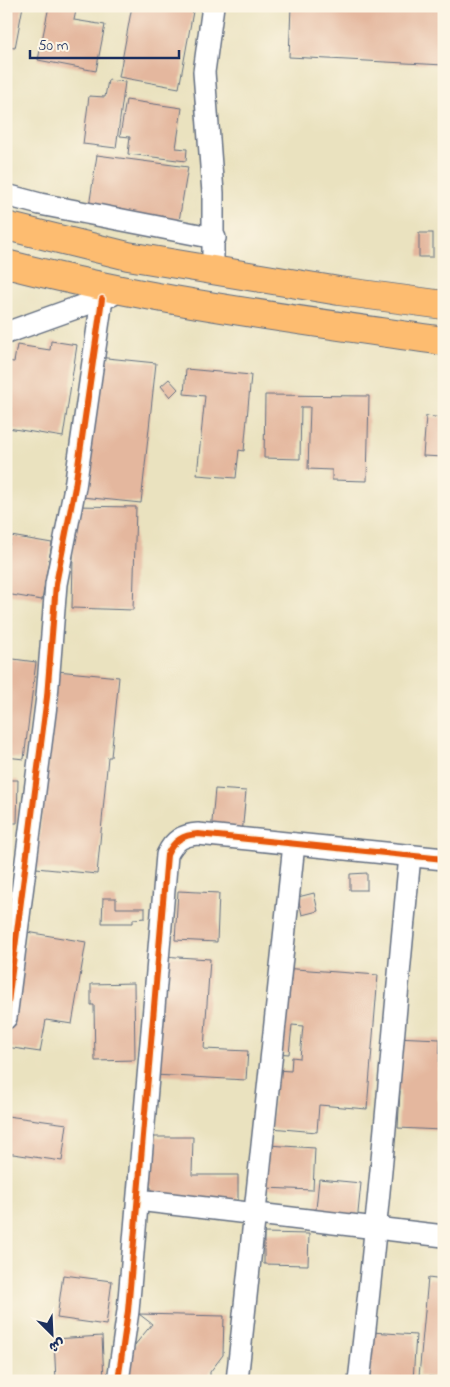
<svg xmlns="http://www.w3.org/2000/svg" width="450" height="1387" viewBox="0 0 450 1387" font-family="'Indie Flower','Playpen Sans Arabic',sans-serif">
<rect width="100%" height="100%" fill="#fcf5e5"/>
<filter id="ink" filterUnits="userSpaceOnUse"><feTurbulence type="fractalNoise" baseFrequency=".02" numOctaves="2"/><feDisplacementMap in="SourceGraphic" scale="10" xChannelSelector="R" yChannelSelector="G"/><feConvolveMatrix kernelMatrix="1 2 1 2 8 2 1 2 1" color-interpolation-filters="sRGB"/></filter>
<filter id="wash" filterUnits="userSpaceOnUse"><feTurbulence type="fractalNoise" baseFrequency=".0096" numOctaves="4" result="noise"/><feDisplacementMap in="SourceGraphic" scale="20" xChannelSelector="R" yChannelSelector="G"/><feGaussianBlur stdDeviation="1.12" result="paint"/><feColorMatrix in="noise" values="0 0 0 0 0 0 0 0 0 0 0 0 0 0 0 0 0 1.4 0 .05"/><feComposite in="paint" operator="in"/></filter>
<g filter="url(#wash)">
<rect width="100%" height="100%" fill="#eae2bf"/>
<g id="blocks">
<g fill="#e4b79e">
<polygon points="6,6 23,6 15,48 6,47"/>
<polygon points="49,6 77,6 74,20 105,25 96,71 38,60"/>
<polygon points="132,6 194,6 179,88 119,77"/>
<polygon points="291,6 444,6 444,65 289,57"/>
<polygon points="108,80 125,82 116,148 83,144 89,96 105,97"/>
<polygon points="126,100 182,108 176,148 187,149 186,161 128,154 130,137 120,136"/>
<polygon points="97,155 188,167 179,221 88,213"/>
<rect x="419" y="233" width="14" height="24"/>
<polygon points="51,341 77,345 63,437 8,428 11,408 6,407 6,361 14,362 17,345 50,350"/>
<polygon points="97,357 156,363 141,503 82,497"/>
<polygon points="186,369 251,375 244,451 239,450 236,478 197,475 205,396 184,394"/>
<polygon points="169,379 178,389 170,397 161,386"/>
<polygon points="265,395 369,396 367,481 332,480 332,470 308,469 310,407 301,407 300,459 264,458"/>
<polygon points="426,416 444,418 444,457 423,456"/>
<polygon points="74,506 136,507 133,610 72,608"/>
<polygon points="11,536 52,543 42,600 6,594 6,545 9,545"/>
<polygon points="6,658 36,662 24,759 6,757"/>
<polygon points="57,671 119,677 111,757 108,757 97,874 36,868"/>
<polygon points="6,780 18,780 17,823 6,823"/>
<polygon points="215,789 246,791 241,846 210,844"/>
<polygon points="367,873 367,890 350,890 350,874"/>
<polygon points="178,891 219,893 217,942 175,940"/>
<polygon points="314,893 318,911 302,915 298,897"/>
<polygon points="103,898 116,898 116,908 145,908 145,918 133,919 133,923 102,923"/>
<polygon points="27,932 86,942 72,1024 46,1020 40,1052 6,1047"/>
<polygon points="161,956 210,959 204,1049 248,1051 246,1080 154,1075"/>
<polygon points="282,968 378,975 367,1109 319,1105 317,1132 271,1128 276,1070 291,1071 292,1057 300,1058 303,1026 292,1025 289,1054 275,1053"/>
<polygon points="134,983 135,1060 95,1061 94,1005 91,1005 91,984"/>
<polygon points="394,1037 440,1039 438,1100 442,1101 441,1130 398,1128 400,1091 391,1091"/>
<polygon points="7,1116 67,1124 62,1161 6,1153"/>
<polygon points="144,1137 193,1137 192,1175 238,1175 238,1208 151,1207 151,1187 144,1187"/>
<polygon points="268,1145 315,1148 313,1190 265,1188"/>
<polygon points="319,1179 361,1183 357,1223 315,1219"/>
<polygon points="264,1233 309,1234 308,1265 264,1264"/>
<polygon points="63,1275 112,1281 106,1325 57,1318"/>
<polygon points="428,1278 444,1280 444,1378 419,1376"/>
<polygon points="139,1314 224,1316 223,1355 210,1372 210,1381 123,1381 116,1368 152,1324"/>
<polygon points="371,1332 416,1335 413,1380 369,1378"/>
<polygon points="102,1336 104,1381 56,1381 54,1339"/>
</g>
</g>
</g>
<g filter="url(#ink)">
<use href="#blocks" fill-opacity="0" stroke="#636e80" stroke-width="1"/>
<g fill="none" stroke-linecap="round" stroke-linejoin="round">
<defs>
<g id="minor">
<polyline points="6,195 40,204 215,238"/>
<polyline points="213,271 213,193 204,72 213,6"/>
<polyline points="6,333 112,295"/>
<polyline points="6,1018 47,697 56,584 75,487 102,299"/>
<polyline points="138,1200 444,1236"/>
<path d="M118 1381 128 1311 167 855C174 840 183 835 198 834L444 859"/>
<polyline points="237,1381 294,844"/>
<path d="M359 1381C380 1206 393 1031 410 856"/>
</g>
<g id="highway">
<polyline points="6,226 128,256 339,291 444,305"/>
<path d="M6 264C149 301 298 320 444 341"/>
</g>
</defs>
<use href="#minor" stroke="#636e80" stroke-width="24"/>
<use href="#highway" stroke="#636e80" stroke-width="30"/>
<use href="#minor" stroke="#fff" stroke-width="21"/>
<use href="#highway" stroke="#fdbc6f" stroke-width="28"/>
<defs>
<g id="cycleway">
<polyline points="6,1018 47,697 56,584 75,487 102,299"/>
<path d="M118 1381 128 1311 167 855C174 840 183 835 198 834L444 859"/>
</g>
</defs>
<use href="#cycleway" stroke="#fcf5e5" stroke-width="9"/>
<use href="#cycleway" stroke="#e8590c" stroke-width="6"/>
</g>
</g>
<rect width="450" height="1387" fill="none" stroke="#fcf5e5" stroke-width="25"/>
<g transform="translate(52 1334) rotate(156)" stroke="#fcf5e5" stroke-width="4" paint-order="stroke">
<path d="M0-4L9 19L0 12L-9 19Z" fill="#1b2f5e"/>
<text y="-8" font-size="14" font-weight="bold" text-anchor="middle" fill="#1b2f5e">ش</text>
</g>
<path d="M30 50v8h149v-8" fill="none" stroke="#1b2f5e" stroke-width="2.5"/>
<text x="38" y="50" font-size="15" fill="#1b2f5e" stroke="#fcf5e5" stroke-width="4" paint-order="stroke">50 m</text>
</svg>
